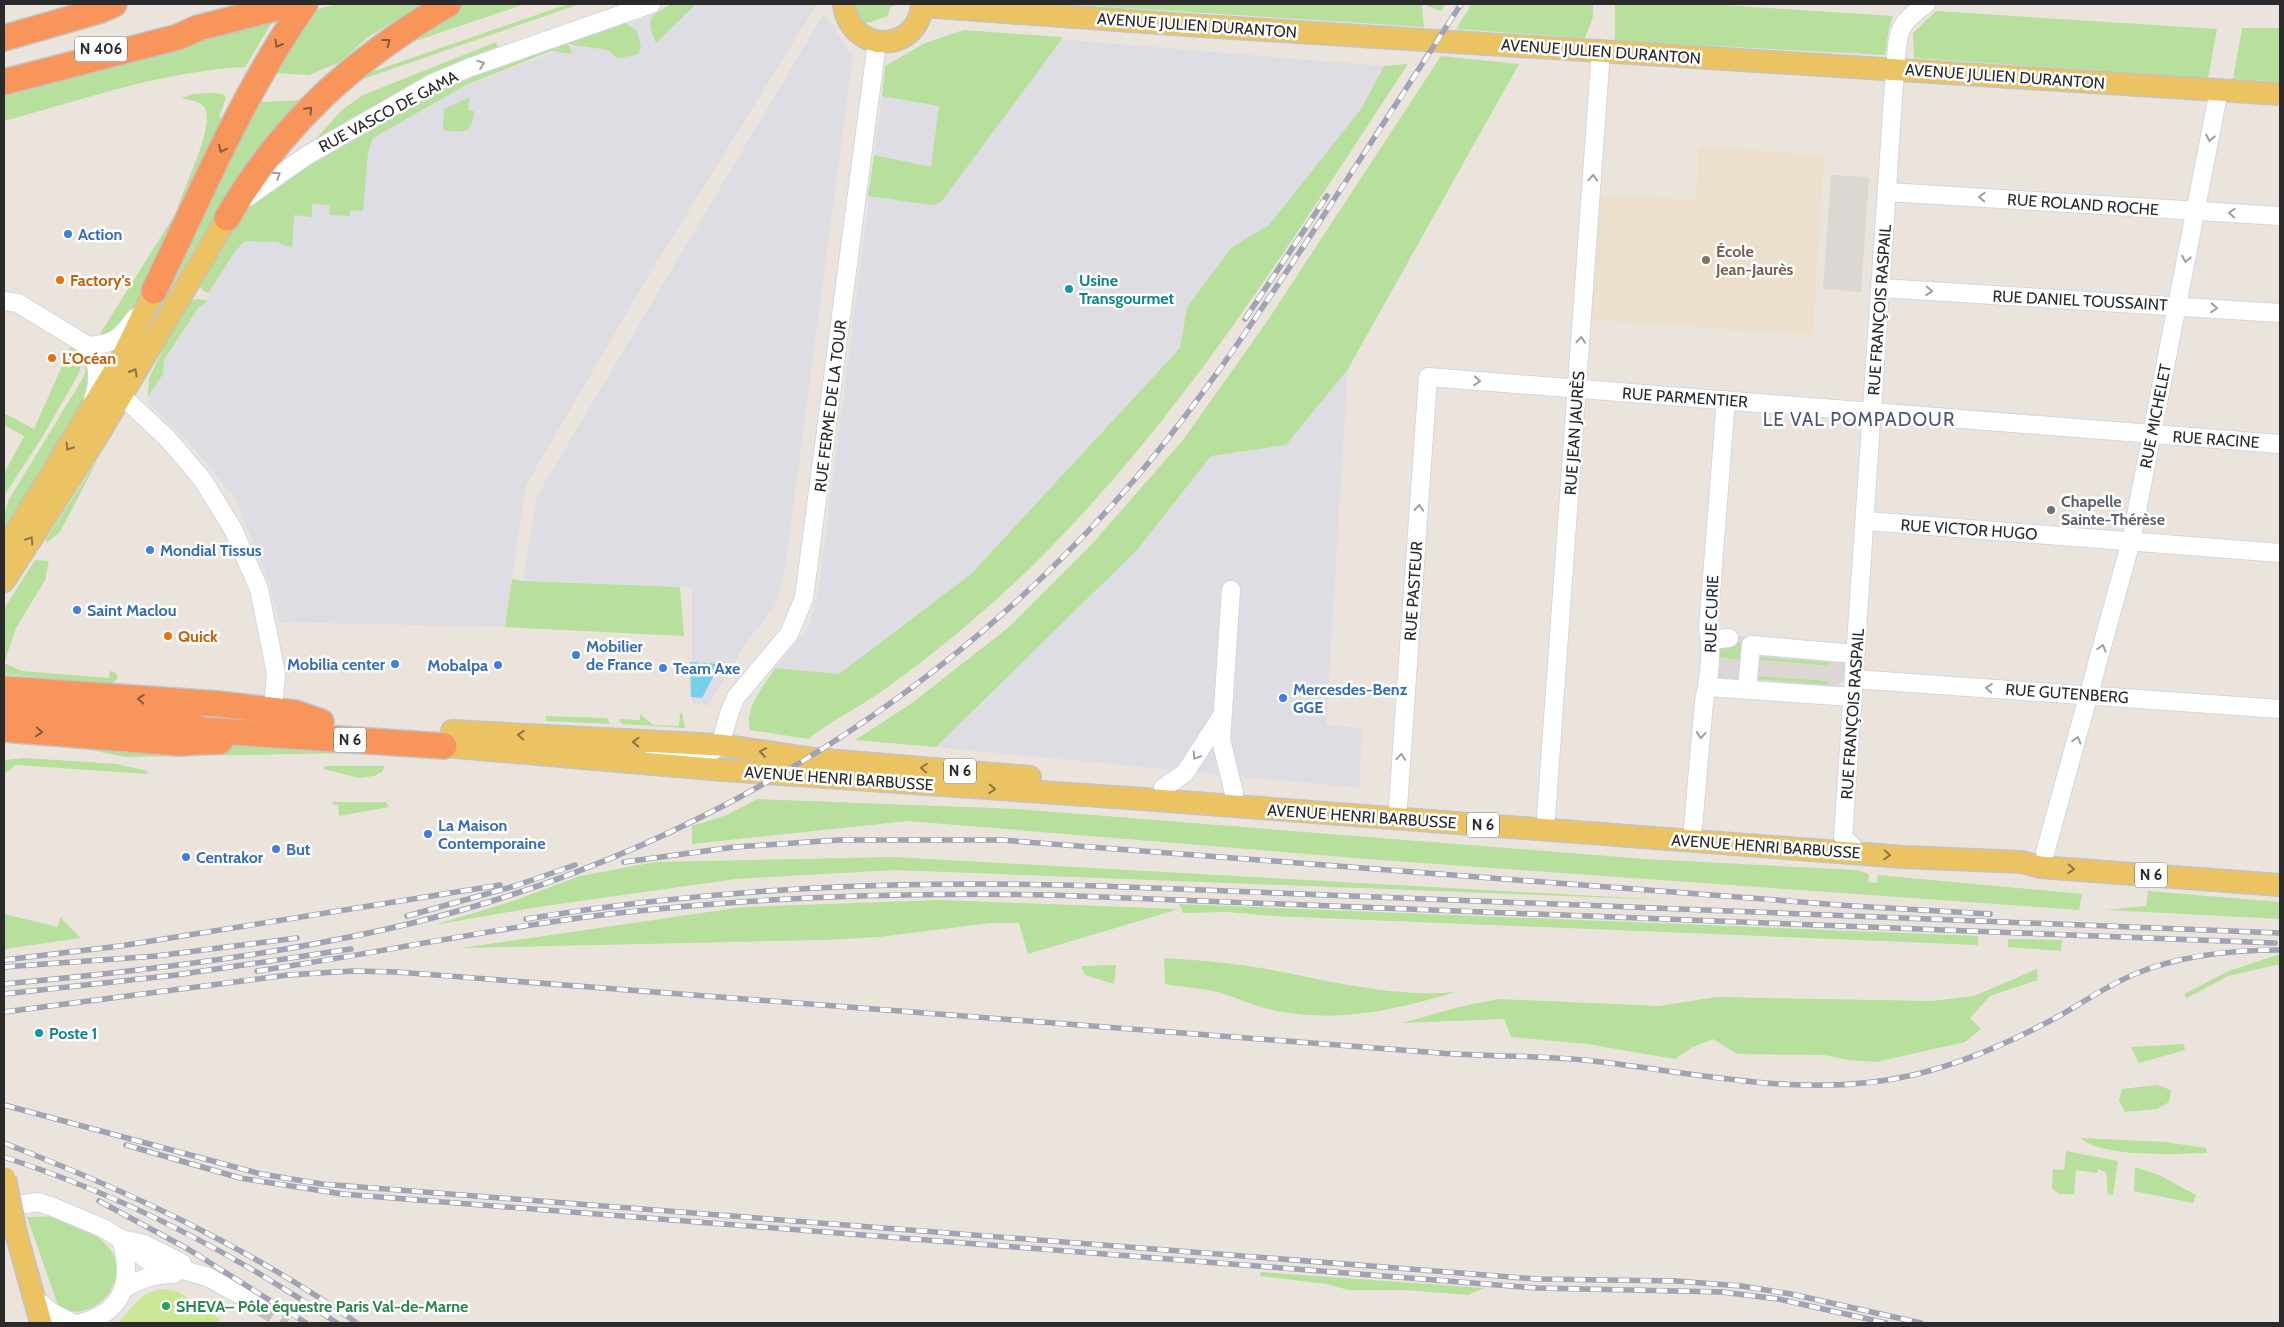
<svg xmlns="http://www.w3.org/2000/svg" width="2284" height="1327" viewBox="0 0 2284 1327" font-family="Cabin,sans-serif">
<rect width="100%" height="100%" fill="#ebe4dc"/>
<g fill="#dedde4">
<polygon points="681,4 817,4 646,280 526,485 505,627 279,622 269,582 235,498 187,441 149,404 148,396 163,374 164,360 199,308 208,302 209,292 236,250 261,224 400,111"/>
<polygon points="824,13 853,56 785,569 775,606 746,643 708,706 692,703 692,587 523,581 537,496"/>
<polygon points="958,31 1384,66 1361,109 1269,225 1232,247 1187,307 1180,348 971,574 839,675 775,668 809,627 819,587 886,65"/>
<polygon points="1348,369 1326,725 1362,728 1359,788 936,747 1137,550 1211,456 1286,445"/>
</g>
<polygon fill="#ece0cc" points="1699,146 1824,156 1813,335 1590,319 1599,195 1696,200"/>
<g fill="#b6e09b">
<polygon points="337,4 424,4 368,37 340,62 309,75 275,73 311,11"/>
<polygon points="463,4 525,4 389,50"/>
<polygon points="568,4 580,4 354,82 348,80"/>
<path d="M673 4H696L656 43C645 18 650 14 673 4Z"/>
<path d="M852 4H897L890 7 888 16C873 19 875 26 857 21Z"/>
<polygon points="1063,4 1445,4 1441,11 1422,4 1424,27"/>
<polygon points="1472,4 1593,4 1593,17 1585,38 1456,29"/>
<polygon points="1615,4 1707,4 1893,16 1889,28 1885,55 1615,41"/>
<polygon points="1936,11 2217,29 2208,78 1914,58 1913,33"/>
<path d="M275 17 245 67C163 71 82 100 4 121V92Z"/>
<polygon points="623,21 637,31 641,48 637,55 617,58 608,50 568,44 573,54 551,51 466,85 373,138 368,153 363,211 350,210 350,216 329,215 330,205 312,204 312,217 294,215 292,248 277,242 245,241 236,250 209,292 205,292 198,285 201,272 245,212 266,189 376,123 458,81"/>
<polygon points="2242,28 2280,28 2280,82 2233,79"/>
<polygon points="964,30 1061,37 1062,39 941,202 933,205 868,196 874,155 931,167 939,106 882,96 885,66 925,43"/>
<polygon points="496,42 500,53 312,143 343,109 363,95"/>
<polygon points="1441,56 1519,64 1348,369 1286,445 1211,456 1137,550 936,747 855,740 912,703 1009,627 1091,545 1183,440 1266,323"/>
<path d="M1408 64C1296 234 1187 411 1042 556 997 602 938 651 885 689 860 707 832 720 808 739L750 730C744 708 764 686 775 668L839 674 971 574 1180 348 1187 307 1232 247 1269 225 1361 109 1384 66Z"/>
<path d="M212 93 223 94 226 98 219 117 228 119 125 324 116 334 98 337 177 211C182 189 215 129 205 108 200 100 188 100 181 98L194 94Z"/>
<path d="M470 97 468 110 474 111C472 134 465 132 445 131L443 128 444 109Z"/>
<polygon points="303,100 232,187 126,364 216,177 260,102"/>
<polygon points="198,299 207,300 207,302 199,307 164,360 163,374 148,396 149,378 187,301"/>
<polygon points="71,346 81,351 82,363 79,373 43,436 4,496 4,474 24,436 4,425 4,413 34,429"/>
<polygon points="85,352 89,359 88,393 17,508 17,518 4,538 4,517 8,501 80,383 85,373"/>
<polygon points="98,459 60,532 46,543 46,539"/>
<polygon points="35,560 49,561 45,580 16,628 4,663 22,671 109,678 110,671 115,672 118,677 113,684 4,674 4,609"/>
<polygon points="512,579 523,581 680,587 684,636 505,627"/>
<polygon points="1722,641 1744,643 1743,660 1718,658 1719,643"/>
<polygon points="1757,656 1830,662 1829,666 1756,660"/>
<polygon points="1756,675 1828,681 1828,685 1755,680"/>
<polygon points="680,713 682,713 685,728 622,724 619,719 640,720 640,714 653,725 679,726"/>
<polygon points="546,716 607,718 610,724 546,721"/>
<polygon points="77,741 177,748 256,744 365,753 125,757 100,752"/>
<polygon points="25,758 117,764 147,771 148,774 16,765 4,774 4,760"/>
<polygon points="325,766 385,766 382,772 374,776 358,778 324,769"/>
<polygon points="757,799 1017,809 1645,859 1857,870 1869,874 1868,882 1877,883 1878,875 2082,894 2079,910 1380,860 908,821 692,844 692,826 727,815"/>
<polygon points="332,802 386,802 389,807 339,816 338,805 333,805"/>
<polygon points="892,857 1668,900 894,870 736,879 538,907 434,925 510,902 580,876 655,862"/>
<polygon points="2148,891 2280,902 2280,919 2106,910 2146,906"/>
<polygon points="942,900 1179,909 1028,954 1019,923 990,923 879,937 824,940 461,948 743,907"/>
<polygon points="1179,904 1978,936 1978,945 1272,916 1228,912 1183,913"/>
<polygon points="4,914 58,927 60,917 81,938 4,949"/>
<polygon points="2008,939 2062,940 2061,951 2008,947"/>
<polygon points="2277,955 2280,955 2280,964 2228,976 2187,998 2184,994 2229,971"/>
<path d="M1164 958C1198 960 1232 963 1267 969 1330 981 1391 998 1456 992 1394 1010 1341 1023 1276 1011 1257 1007 1237 998 1218 992 1201 988 1182 987 1165 984Z"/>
<polygon points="1116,965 1114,984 1085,975 1081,966"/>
<polygon points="2037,969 2038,980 1990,996 1970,1018 1981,1029 1965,1042 1876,1062 1848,1060 1824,1055 1737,1054 1713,1039 1691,1048 1675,1059 1587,1044 1511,1037 1504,1019 1402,1023 1459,1007 1499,999 1659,1006 1717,997 1931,1001 1974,996"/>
<polygon points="2184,1044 2185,1050 2139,1063 2131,1047"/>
<polygon points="2157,1085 2171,1090 2169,1102 2157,1109 2125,1112 2119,1100 2122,1089"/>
<path d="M2081 1138 2165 1142 2206 1148 2207 1153C2180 1154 2100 1158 2081 1138Z"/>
<polygon points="2066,1151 2118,1161 2113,1195 2108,1194 2106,1172 2098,1169 2097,1173 2076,1170 2074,1194 2059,1194 2052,1189 2053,1169 2064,1170"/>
<polygon points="2135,1167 2159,1175 2196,1195 2193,1203 2134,1191"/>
<path d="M27 1217C35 1217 45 1216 54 1217 62 1217 71 1224 78 1228 90 1233 102 1238 110 1249 133 1281 93 1325 59 1308Z"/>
<polygon points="1261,1272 1484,1288 1468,1295 1406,1290 1348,1290 1327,1284 1260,1276"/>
</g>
<path fill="#cae797" d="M164 1289 179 1292 220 1319 217 1323H118C133 1308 140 1291 164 1289Z"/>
<g fill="#dcd7d3" fill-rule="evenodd">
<polygon points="1831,175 1869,177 1861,292 1823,289"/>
<path d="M1713 634 1748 637 1744 681 1715 682ZM1722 641 1744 643 1743 660 1718 658 1719 643Z"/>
<path d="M1755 653 1848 658 1849 674 1834 690 1755 686ZM1757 657 1829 662V666L1757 660ZM1756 676 1828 681V685L1755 679Z"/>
</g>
<polygon fill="#73d1ea" points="690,662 720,664 702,698 691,697"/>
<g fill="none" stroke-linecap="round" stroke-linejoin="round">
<polyline stroke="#c4bfb8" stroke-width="18" stroke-dasharray="18 9" stroke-linecap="butt" points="258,1305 287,1323"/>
<defs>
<g id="minor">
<polyline points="1887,192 2280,216"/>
<polyline points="246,198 306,156 433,83 471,67 651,4"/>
<polyline points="1881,288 2280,313"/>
<path d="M4 301 18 303 88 346C114 344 120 339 135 318"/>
<path d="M88 346C99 365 100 379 93 400"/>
<polyline points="121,395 168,439 202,479 233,529 259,589 276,673 273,710"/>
<polyline points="1866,521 2280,553"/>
<polyline points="1231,590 1221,740 1234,793"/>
<polyline points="1710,640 1729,638"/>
<polyline points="1854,679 2280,709"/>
<polyline points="1707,687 1852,697"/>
<polyline points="1747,690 1751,645 1855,654"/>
<polyline points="646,762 673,754 707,755 720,745 730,711 736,697 789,634 804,598 877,42"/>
<polyline points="1163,788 1185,773 1221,717"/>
<polyline points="1398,806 1428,377 2280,444"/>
<polyline points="1546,817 1601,50"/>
<path d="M1693 827 1704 702C1709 679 1713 651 1708 628L1726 400"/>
<path d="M1859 853 1843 837 1895 69C1899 32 1894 27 1926 4"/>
<polyline points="2045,853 2131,541 2219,90"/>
<polyline points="4,1207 38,1202 53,1207 103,1228 121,1239 147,1260 208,1277 258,1305"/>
<polyline points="121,1239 144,1244 182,1263"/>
<path d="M125 1288C142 1278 155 1274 174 1274"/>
<polyline points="34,1298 53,1313 72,1323"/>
<path d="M81 1323C125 1312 133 1279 121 1239"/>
</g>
<g id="major">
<path d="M844 4C850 55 919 54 922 4"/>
<polyline points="922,6 1187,25 2280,94"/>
<polyline points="4,551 121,360 154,291"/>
<polyline points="4,581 95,440 227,218"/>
<polyline points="452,731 720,745 814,759 1030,777"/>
<polyline points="444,746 723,770 1129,798 1904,857 2022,862 2040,867 2280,885"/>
<polyline points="16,1233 41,1323"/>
</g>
<g id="highway">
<polyline points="4,38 101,10 114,4"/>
<polyline points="4,82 178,37 198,28 292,4"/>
<path d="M227 218C282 123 354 59 448 4"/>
<path d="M154 291C201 194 243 92 305 4"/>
<polyline points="4,689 218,704 295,713 321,722"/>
<polyline points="4,709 164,721 186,724 203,730 444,746"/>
<polyline points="4,729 179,743 220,741"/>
</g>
</defs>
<use href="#minor" stroke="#d2d6e2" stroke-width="20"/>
<use href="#major" stroke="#c3c3c3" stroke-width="24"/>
<use href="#highway" stroke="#c3c3c3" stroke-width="28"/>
<use href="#minor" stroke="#fff" stroke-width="18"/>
<use href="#major" stroke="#ebc362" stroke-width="21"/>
<use href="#highway" stroke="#f8955b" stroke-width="25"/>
<defs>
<g id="rail">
<polyline points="1245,319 1327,196"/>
<polyline points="624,862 735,847 838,840 1001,840 1853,906 1990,914"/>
<polyline points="407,916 515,886 575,865"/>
<path d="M526 919C718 887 907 880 1101 886L2280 933"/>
<polyline points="4,960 120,946 500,885"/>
<polyline points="4,967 156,956 297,938"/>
<path d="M257 971C375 954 491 928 610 914 756 897 903 892 1051 895L2275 943"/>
<path d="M4 984C164 969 336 949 489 902 739 825 965 678 1135 479 1199 403 1254 321 1309 238 1360 160 1411 82 1461 4"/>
<polyline points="4,994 176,975 351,949"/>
<path d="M4 1012 288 975 352 971 397 972 1440 1053C1491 1057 1542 1055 1593 1061 1699 1073 1807 1100 1913 1075 1964 1063 2013 1041 2059 1016 2084 1002 2108 985 2135 974 2181 955 2231 950 2280 950"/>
<polyline points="4,1105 261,1174 322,1184 1537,1279 1676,1281 1741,1286 1791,1294 1921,1323"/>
<path d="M4 1143C128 1191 248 1247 357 1323"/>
<polyline points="126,1145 240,1178 342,1194 1537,1288 1722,1292 1778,1299 1886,1323"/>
<path d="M4 1157C121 1195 235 1254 337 1323"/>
<polyline points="99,1201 188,1249 306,1323"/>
</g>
</defs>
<use href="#rail" stroke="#9fa3b3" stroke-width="5.5"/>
<use href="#rail" stroke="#fff" stroke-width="4" stroke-dasharray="11" stroke-linecap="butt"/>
<defs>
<polyline id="major-bridge" points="5,1178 16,1233"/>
</defs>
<use href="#major-bridge" stroke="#c3c3c3" stroke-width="24" stroke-linecap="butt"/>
<use href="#major-bridge" stroke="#ebc362" stroke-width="21"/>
</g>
<defs><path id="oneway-chevron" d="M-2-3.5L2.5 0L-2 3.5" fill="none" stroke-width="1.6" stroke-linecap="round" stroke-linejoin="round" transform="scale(1.25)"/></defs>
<g stroke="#875a40">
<use href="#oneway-chevron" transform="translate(387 42) rotate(-37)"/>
<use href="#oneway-chevron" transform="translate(278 44) rotate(120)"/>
<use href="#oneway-chevron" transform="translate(309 110) rotate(-47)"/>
<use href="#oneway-chevron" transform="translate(222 149) rotate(116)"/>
<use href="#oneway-chevron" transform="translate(141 699) rotate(-176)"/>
<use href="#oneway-chevron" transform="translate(39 732) rotate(5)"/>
</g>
<g stroke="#9f9f9f">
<use href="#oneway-chevron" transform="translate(481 64) rotate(-19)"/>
<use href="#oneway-chevron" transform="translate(2210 138) rotate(101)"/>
<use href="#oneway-chevron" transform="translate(277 175) rotate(-33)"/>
<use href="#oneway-chevron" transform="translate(1593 178) rotate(-86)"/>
<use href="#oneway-chevron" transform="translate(1982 197) rotate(-177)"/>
<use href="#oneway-chevron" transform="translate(2232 213) rotate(-177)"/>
<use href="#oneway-chevron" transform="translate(2186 259) rotate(101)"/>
<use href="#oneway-chevron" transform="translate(1929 291) rotate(4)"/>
<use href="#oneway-chevron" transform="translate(2214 308) rotate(4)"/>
<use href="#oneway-chevron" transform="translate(1581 340) rotate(-86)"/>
<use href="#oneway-chevron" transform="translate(1477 381) rotate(5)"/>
<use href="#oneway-chevron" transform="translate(1419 508) rotate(-86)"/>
<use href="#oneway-chevron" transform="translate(2102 648) rotate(-75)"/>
<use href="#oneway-chevron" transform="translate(1989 688) rotate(-176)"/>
<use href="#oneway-chevron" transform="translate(1701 735) rotate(95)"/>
<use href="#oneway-chevron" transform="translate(2077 740) rotate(-74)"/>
<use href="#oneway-chevron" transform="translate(1196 756) rotate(123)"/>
<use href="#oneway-chevron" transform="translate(1401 757) rotate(-86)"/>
</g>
<g stroke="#8a7646">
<use href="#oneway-chevron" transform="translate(134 372) rotate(-60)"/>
<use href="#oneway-chevron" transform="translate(69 447) rotate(122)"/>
<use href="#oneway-chevron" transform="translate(30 540) rotate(-57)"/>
<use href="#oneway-chevron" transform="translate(521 735) rotate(-176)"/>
<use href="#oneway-chevron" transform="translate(636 742) rotate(-178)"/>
<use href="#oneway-chevron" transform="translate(763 752) rotate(-172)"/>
<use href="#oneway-chevron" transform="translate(924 768) rotate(-175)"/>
<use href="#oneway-chevron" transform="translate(992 789) rotate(4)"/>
<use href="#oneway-chevron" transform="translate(1887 855) rotate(4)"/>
<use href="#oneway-chevron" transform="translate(2071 869) rotate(4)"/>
</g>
<g fill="#3f7fe0" stroke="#fff" stroke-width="2">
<circle cx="68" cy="234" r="5"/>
<circle cx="150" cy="550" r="5"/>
<circle cx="77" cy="610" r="5"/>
<circle cx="576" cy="655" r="5"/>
<circle cx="395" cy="664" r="5"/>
<circle cx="498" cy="665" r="5"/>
<circle cx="663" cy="668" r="5"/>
<circle cx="1283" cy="698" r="5"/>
<circle cx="428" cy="834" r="5"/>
<circle cx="276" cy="849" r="5"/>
<circle cx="186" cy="857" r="5"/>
</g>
<circle fill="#8d6e63" stroke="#fff" stroke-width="2" cx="1706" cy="260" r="5"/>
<g fill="#e8710a" stroke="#fff" stroke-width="2">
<circle cx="60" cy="280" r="5"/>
<circle cx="52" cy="358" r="5"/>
<circle cx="168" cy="636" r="5"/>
</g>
<g fill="#0f9aa8" stroke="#fff" stroke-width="2">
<circle cx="1069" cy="289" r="5"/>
<circle cx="39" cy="1033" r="5"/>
</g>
<circle fill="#6b7280" stroke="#fff" stroke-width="2" cx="2051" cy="510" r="5"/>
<circle fill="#2e9e5b" stroke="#fff" stroke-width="2" cx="166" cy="1306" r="5"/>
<g text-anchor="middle" stroke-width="5" stroke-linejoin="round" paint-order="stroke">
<g fill="#fff" stroke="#6a6a6a" stroke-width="1">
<rect x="75" y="36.5" width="52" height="25" rx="4"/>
<rect x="334" y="727.5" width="32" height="25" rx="4"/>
<rect x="944" y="758.5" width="32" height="25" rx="4"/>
<rect x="1467" y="812.5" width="32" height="25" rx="4"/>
<rect x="2135" y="862.5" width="32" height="25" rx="4"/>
</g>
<g font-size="15" font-weight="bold" fill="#2a2a2a">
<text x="101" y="54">N 406</text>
<text x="350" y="745">N 6</text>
<text x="960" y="776">N 6</text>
<text x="1483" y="830">N 6</text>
<text x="2151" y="880">N 6</text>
</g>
<g font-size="16" fill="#2a2a2a" stroke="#fff">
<text transform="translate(1197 25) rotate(4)" y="6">AVENUE JULIEN DURANTON</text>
<text transform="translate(1601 51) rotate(4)" y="6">AVENUE JULIEN DURANTON</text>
<text transform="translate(2005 76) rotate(4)" y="6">AVENUE JULIEN DURANTON</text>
<text transform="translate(388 111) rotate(-28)" y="6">RUE VASCO DE GAMA</text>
<text transform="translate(2083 204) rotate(4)" y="6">RUE ROLAND ROCHE</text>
<text transform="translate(2080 300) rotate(3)" y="6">RUE DANIEL TOUSSAINT</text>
<text transform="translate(1879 310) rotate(-86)" y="6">RUE FRANÇOIS RASPAIL</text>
<text transform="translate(1685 397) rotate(4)" y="6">RUE PARMENTIER</text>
<text transform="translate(830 406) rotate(-83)" y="6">RUE FERME DE LA TOUR</text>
<text transform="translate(2155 416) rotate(-79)" y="6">RUE MICHELET</text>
<text transform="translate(1574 433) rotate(-86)" y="6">RUE JEAN JAURÈS</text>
<text transform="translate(2216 439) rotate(4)" y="6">RUE RACINE</text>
<text transform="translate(1969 529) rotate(4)" y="6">RUE VICTOR HUGO</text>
<text transform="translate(1413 591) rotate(-86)" y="6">RUE PASTEUR</text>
<text transform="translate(1711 614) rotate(-88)" y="6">RUE CURIE</text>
<text transform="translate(2067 693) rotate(4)" y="6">RUE GUTENBERG</text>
<text transform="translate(1852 714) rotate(-86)" y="6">RUE FRANÇOIS RASPAIL</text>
<text transform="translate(839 778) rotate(4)" y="6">AVENUE HENRI BARBUSSE</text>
<text transform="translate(1362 816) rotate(4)" y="6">AVENUE HENRI BARBUSSE</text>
<text transform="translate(1766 846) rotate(4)" y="6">AVENUE HENRI BARBUSSE</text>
</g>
<g font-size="16" font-weight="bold" fill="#366cbe" stroke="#fff" text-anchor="start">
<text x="78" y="240">Action</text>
<text x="160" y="556">Mondial Tissus</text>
<text x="87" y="616">Saint Maclou</text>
<text x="586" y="652">Mobilier<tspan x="586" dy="18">de France</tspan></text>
<text x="385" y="670" text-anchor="end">Mobilia center</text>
<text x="488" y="671" text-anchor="end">Mobalpa</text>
<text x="673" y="674">Team Axe</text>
<text x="1293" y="695">Mercesdes-Benz<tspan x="1293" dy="18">GGE</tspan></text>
<text x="438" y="831">La Maison<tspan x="438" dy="18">Contemporaine</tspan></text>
<text x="286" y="855">But</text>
<text x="196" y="863">Centrakor</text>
</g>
<g font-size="16" font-weight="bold" fill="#785e54" stroke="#fff" text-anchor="start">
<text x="1716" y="257">École<tspan x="1716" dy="18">Jean-Jaurès</tspan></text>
</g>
<g font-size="16" font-weight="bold" fill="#c56008" stroke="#fff" text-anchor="start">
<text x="70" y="286">Factory's</text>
<text x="62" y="364">L'Océan</text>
<text x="178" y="642">Quick</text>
</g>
<g font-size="16" font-weight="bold" fill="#0d838f" stroke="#fff" text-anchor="start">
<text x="1079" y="286">Usine<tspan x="1079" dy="18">Transgourmet</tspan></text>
<text x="49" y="1039">Poste 1</text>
</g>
<g font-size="16" font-weight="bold" fill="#5b616d" stroke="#fff" text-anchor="start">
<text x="2061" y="507">Chapelle<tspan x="2061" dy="18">Sainte-Thérèse</tspan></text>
</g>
<g font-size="16" font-weight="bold" fill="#27864d" stroke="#fff" text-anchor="start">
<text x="176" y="1312">SHEVA– Pôle équestre Paris Val-de-Marne</text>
</g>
<g font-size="19" letter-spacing="1" fill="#4c5779" stroke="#fff">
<text x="1859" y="426">LE VAL POMPADOUR</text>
</g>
</g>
<rect width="2284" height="1327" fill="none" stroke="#2a2a2a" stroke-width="10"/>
</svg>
